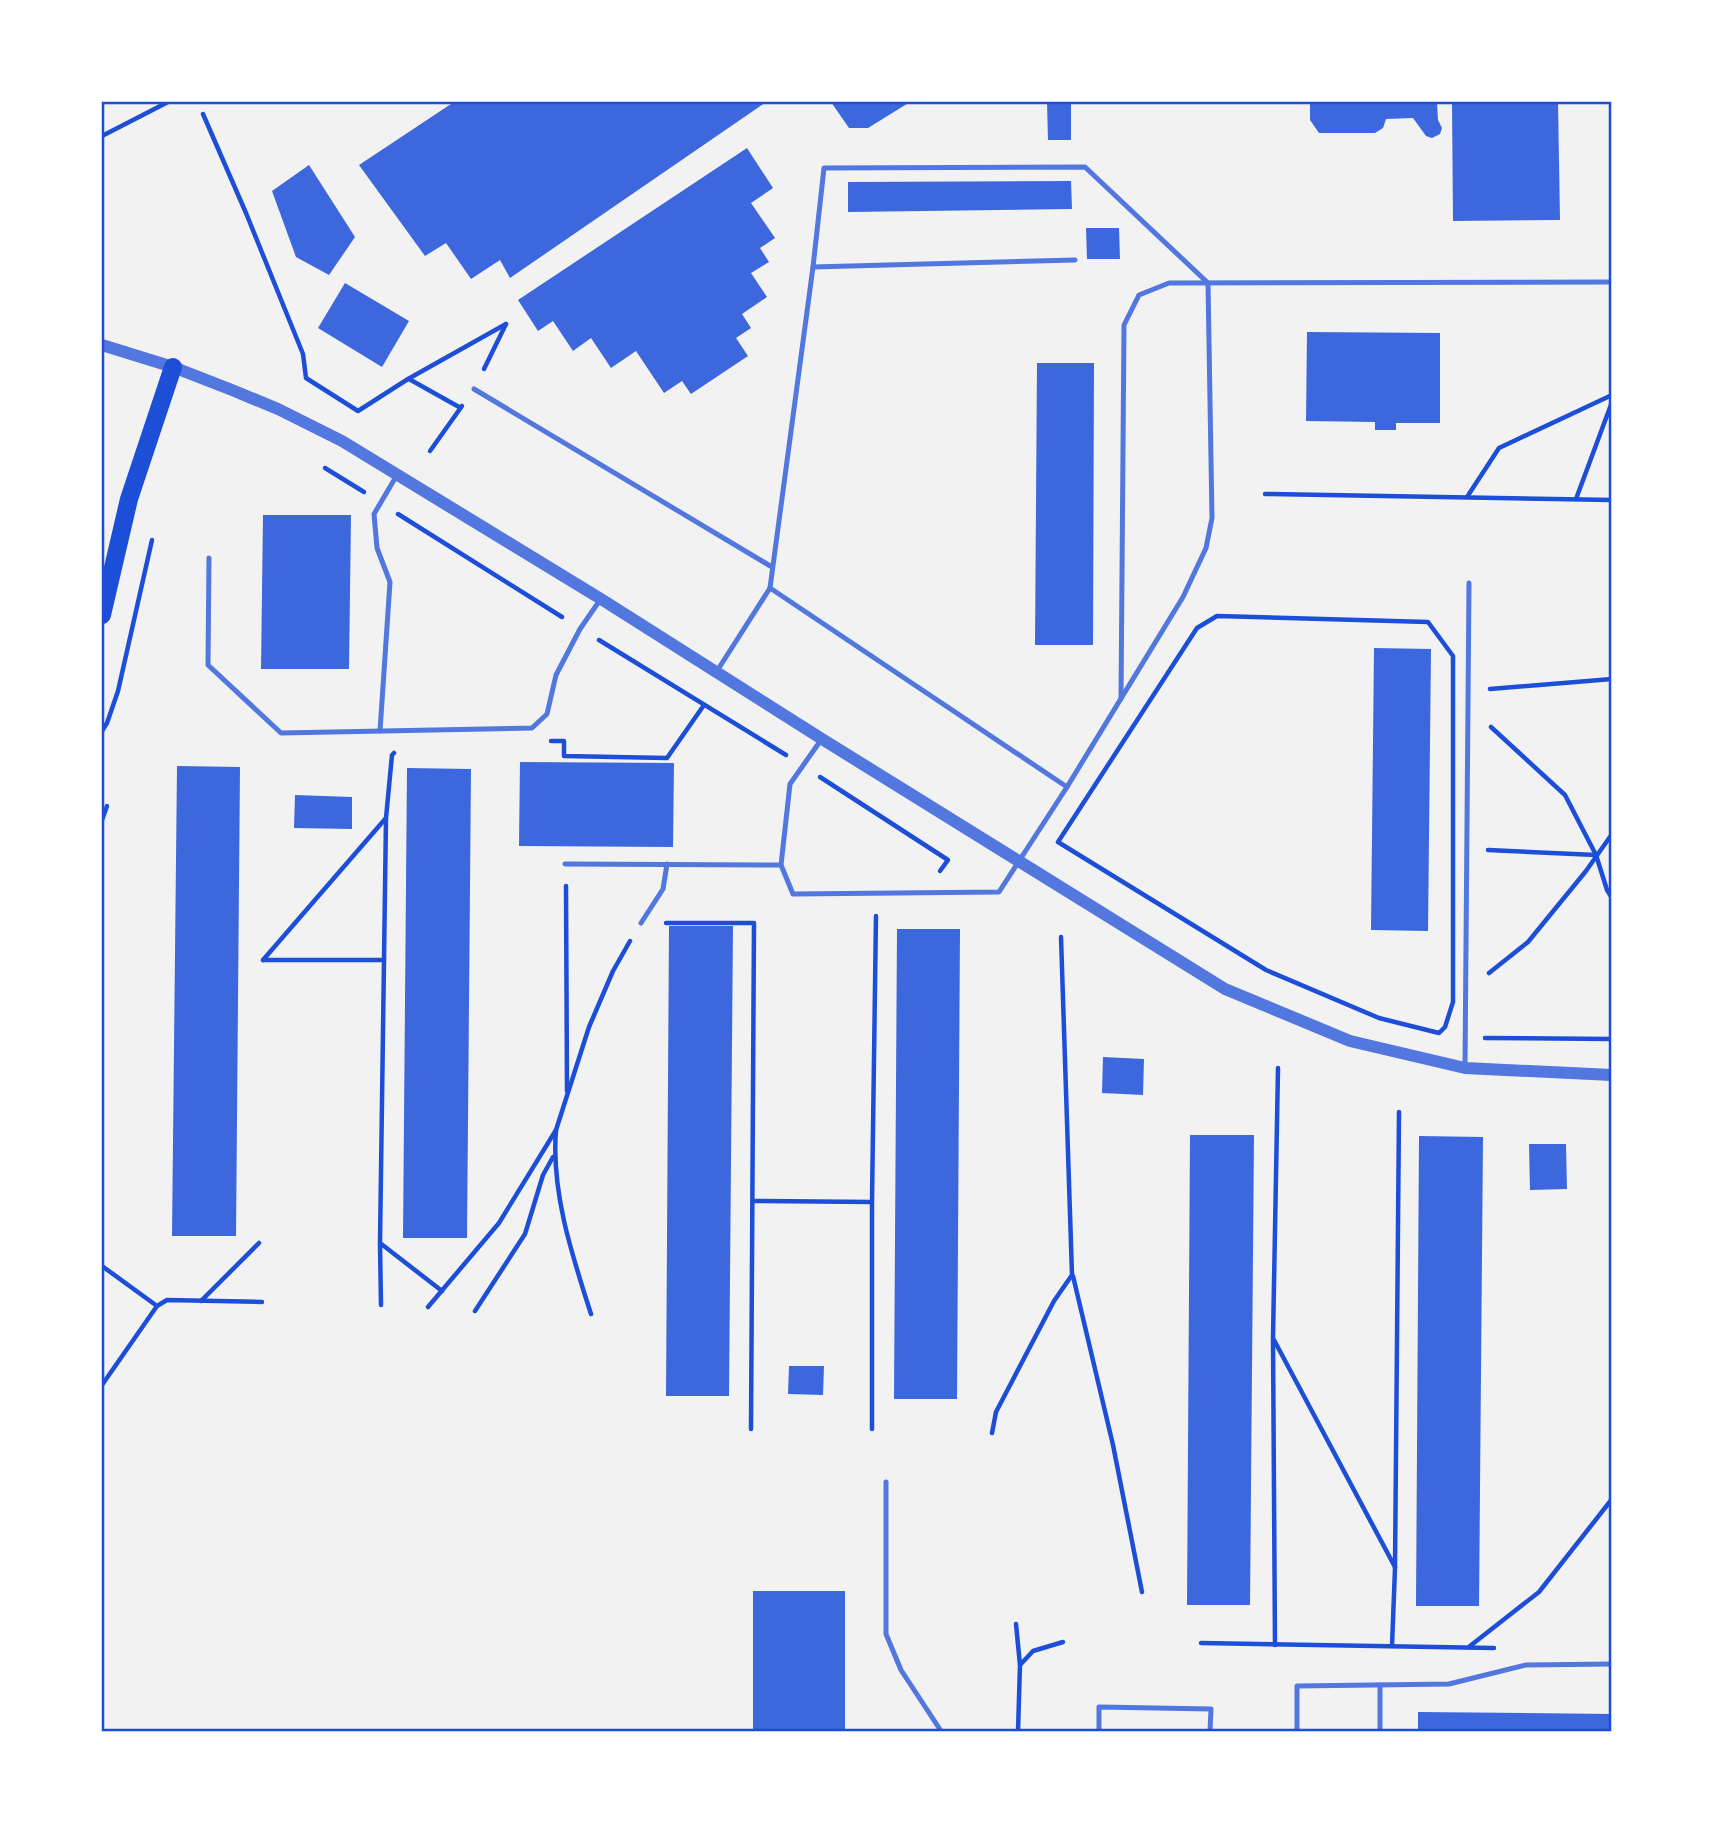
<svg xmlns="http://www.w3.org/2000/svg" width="1713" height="1833" viewBox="0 0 1713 1833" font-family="'Sofia Sans Condensed',sans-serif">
<rect width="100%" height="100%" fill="#f2f2f2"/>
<g fill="#3d67dc">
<polygon points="454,102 766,102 510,278 500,260 471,279 446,243 425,256 359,165"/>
<polygon points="831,102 910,102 868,128 849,128"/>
<polygon points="1047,102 1071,102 1071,140 1048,140"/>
<polygon points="1310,102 1437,102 1438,120 1442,128 1440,134 1432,138 1426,136 1413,118 1386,119 1383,128 1375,133 1319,133 1310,120"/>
<polygon points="1452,102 1558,102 1560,220 1453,221"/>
<polygon points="747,148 773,188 751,203 775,238 760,248 769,262 751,273 767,297 742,314 751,328 736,338 748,356 691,394 682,381 664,393 636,351 611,368 591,338 573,351 553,321 538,331 518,300"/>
<polygon points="309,165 355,237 329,275 296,257 272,191"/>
<polygon points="1071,181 1072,209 848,212 848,182"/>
<polygon points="1086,228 1119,228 1120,259 1087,259"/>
<polygon points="345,283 409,321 382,367 318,328"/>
<polygon points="1307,332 1440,333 1440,423 1396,423 1396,430 1375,430 1375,422 1306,421"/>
<polygon points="1037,363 1094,363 1093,645 1035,645"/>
<polygon points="263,515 351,515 349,669 261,669"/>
<polygon points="1374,648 1431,649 1428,931 1371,930"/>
<polygon points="520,762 674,763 673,847 519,846"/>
<polygon points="177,766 240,767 236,1236 172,1236"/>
<polygon points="407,768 471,769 467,1238 403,1238"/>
<polygon points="295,795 352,797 352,829 294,828"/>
<polygon points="669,926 733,926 729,1396 666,1396"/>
<polygon points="897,929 960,929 957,1399 894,1399"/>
<polygon points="1103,1057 1144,1059 1143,1095 1102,1093"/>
<polygon points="1190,1135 1254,1135 1250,1605 1187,1605"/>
<polygon points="1419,1136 1483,1137 1479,1606 1416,1606"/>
<polygon points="1529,1144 1566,1144 1567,1189 1530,1190"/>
<polygon points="789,1366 824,1366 823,1395 788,1394"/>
<rect x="753" y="1591" width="92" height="140"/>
<polygon points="1418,1712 1612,1714 1612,1731 1418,1731"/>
</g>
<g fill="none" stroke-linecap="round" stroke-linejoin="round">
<g stroke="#1d4ed8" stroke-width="4.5">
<polyline points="203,114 246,213 303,354 306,378 358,411 408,379 506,324"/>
<polyline points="102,136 168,102"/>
<polyline points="484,369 506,324"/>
<polyline points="409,379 459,407"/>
<polyline points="430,451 462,406"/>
<polyline points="325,468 364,492"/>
<polyline points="1265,494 1612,500"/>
<polyline points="1467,497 1499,448 1612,395"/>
<polyline points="1576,499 1612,402"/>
<polyline points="398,514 562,617"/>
<polygon points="1217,616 1428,622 1453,656 1453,1002 1445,1027 1439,1033 1379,1018 1266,970 1058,842 1197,628"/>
<polyline points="599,640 786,755"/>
<polyline points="1490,689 1612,679"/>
<polyline points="1491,727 1565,795 1596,855 1607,890 1612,898"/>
<polyline points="102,731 107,723 118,691 152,540"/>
<polyline points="551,741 564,741 564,756 667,758 704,705"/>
<polyline points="394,753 392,755 386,818 380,1243 442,1291"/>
<polyline points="820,777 948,860 940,871"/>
<polyline points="102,820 107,806"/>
<polyline points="1488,850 1596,855"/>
<polyline points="566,886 567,1091"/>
<polyline points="666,923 754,923 751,1429"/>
<polyline points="263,960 386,818"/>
<polyline points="263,960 384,960"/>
<polyline points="1489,973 1528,942 1586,871 1612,834"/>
<polyline points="1485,1038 1612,1039"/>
<path d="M556 1130C551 1192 572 1255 591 1314"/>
<polyline points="753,1201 872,1202"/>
<polyline points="380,1244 381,1305"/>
<polyline points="102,1266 157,1306"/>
<polyline points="1073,1276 1113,1445 1142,1592"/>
<polyline points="201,1301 259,1243"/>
<polyline points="428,1307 499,1223 556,1130 589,1027 613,971 630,941"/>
<polyline points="475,1311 525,1234 543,1175 553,1157"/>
<polyline points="1274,1340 1395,1567"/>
<polyline points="102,1385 157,1306 167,1300 262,1302"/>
<polyline points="872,1429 872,1202 876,916"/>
<polyline points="992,1433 996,1412 1054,1301 1072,1275 1061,937"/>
<polyline points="1016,1624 1020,1665 1018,1731"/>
<polyline points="1201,1643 1494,1648"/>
<polyline points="1275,1645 1273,1338 1278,1068"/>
<polyline points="1392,1646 1395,1568 1399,1112"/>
<polyline points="1470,1646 1539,1592 1612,1499"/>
<polyline points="1020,1665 1033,1651 1063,1642"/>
</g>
<g stroke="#5277de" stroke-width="5">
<polyline points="474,389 772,567"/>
<polyline points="209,558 208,665 281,733 532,728 547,714 556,675 580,629 600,600"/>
<polyline points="770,588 813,267 1075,260"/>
<polyline points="717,671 770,588 1067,787"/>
<polyline points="1121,699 1124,325 1139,295 1169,283 1612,282"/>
<polyline points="380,731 390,582 377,548 374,514 397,475"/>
<polyline points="565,864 781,865 790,784 821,740"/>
<polyline points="781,865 793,894 999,892 1067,787 1183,597 1206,548 1212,518 1208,283 1085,167 824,168 813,267"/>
<polyline points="641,923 663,889 667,864"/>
<polyline points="1465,1068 1469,583"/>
<polyline points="886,1482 886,1634 901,1670 941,1731"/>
<polyline points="1380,1685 1380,1731"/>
<polyline points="1099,1731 1099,1707 1211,1709 1210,1731"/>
<polyline points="1297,1731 1297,1686 1449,1684 1526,1665 1612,1664"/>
</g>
<polyline stroke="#5277de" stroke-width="12" points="102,345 173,367 232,390 278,409 342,441 601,599 822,739 1225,989 1350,1041 1465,1068 1612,1075"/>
<polyline stroke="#1d4ed8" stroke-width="18" points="102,615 129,499 173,367"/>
</g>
<rect width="1713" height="1833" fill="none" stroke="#ffffff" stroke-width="206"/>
<rect x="103" y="103" width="1507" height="1627" fill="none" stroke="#1d4ed8" stroke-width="2.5"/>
</svg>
